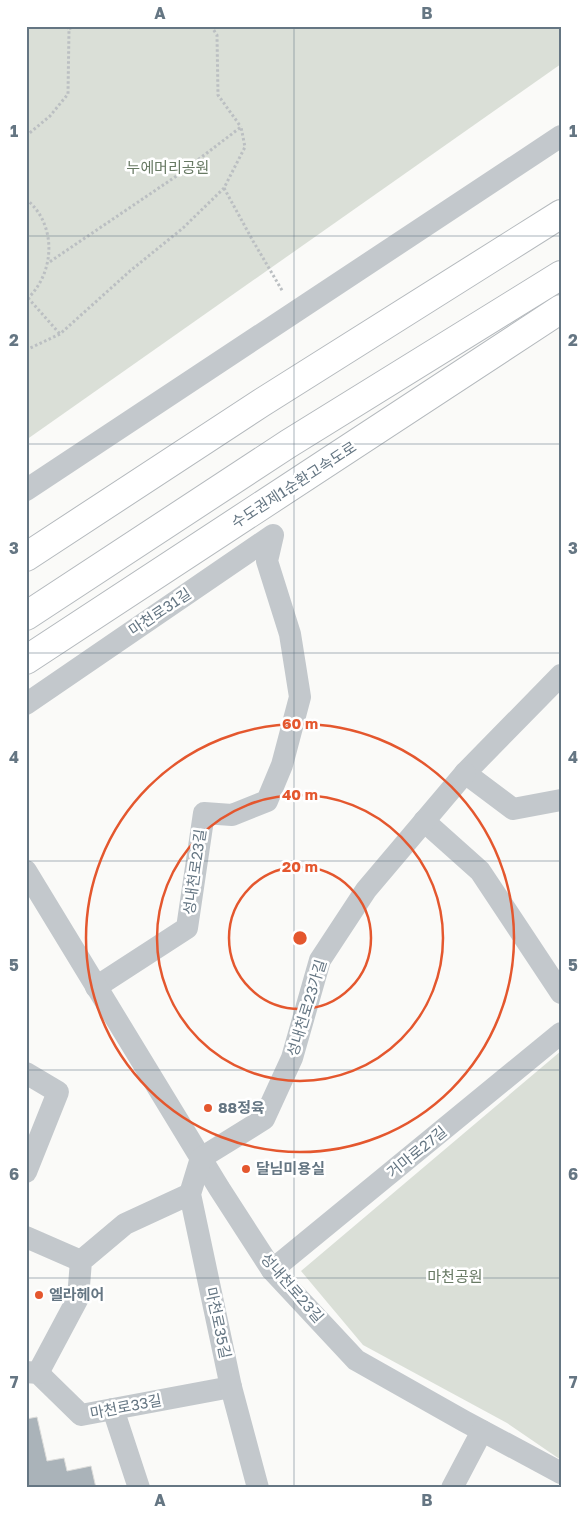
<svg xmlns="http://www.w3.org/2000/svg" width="587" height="1514" viewBox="0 0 587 1514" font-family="'Golos Text','Noto Sans KR',sans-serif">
<rect width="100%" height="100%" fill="#fafaf8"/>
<g fill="#dadfd7">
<polygon points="26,26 561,26 561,64 26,440"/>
<polygon points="561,1051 561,1460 507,1423 363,1345 301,1271"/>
</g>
<polygon fill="#aab3b9" stroke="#dcdcda" points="37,1417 47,1461 64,1458 67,1471 91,1466 96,1488 26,1488 26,1419"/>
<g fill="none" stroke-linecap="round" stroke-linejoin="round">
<defs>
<g id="motorway">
<polyline points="26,557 261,403 561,214"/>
<polyline points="26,616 288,444 561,275"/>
<polyline points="26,660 561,309"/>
</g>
</defs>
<use href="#motorway" stroke="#b4b9bd" stroke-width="30"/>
<g stroke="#bbbfc2" stroke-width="3" stroke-dasharray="2.5 2.5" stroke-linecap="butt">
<polyline points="211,26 217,35 218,95 241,127"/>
<polyline points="69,29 74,26"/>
<polyline points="26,136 50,116 68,94 69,29 67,26"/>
<polyline points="224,188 253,241 283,292"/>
<path d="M26 199C58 225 55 274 26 300"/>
<polyline points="28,298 60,334"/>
<polyline points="26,350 60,334 130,271 183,228 224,188 245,147 241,127 178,175 48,263"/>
</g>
<g stroke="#c3c8cc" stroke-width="22">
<polyline points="26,490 561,136"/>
<polyline points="561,675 465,773 513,809 561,800"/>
<polyline points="26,704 273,535 267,561 290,634 300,697 282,765 267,801 232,815 204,813 187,928 96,987"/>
<polyline points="424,821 480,871 561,993"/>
<polyline points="26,871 219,1188 272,1270 356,1360 464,1421 561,1473"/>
<polyline points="26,1073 58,1092 26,1172"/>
<polyline points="26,1237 81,1261"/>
<polyline points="272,1270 561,1033"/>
<polyline points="26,1372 38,1373 81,1415 231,1387"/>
<polyline points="38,1373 78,1298 81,1261 125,1224 190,1194"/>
<polyline points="113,1409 139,1488"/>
<polyline points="258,1488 231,1387 190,1194 201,1158 264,1119 292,1058 320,960 366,890 465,773"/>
<polyline points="452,1488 482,1431"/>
</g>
<use href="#motorway" stroke="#fff" stroke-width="28"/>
</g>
<path fill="none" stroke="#657683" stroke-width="1" stroke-opacity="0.55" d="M294 26V1488M26 236H561M26 444H561M26 653H561M26 861H561M26 1070H561M26 1278H561"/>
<g fill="none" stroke="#e4572e" stroke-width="2.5">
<circle cx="300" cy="938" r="71"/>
<circle cx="300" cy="938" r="143"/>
<circle cx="300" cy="938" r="214"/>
</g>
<g fill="#e4572e" stroke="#fff" stroke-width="2">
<circle cx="208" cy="1108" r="5"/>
<circle cx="246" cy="1169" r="5"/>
<circle cx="39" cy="1295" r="5"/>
</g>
<g text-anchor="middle" stroke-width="5" stroke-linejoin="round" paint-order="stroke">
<g font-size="15" fill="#687a64" stroke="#fff">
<text x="168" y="173">누에머리공원</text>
<text x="455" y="1282">마천공원</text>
</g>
<g font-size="15" fill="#657683" stroke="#fff">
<text transform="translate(294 485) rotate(-33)" y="5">수도권제1순환고속도로</text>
<text transform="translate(160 612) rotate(-34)" y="5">마천로31길</text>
<text transform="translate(195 872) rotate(-82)" y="5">성내천로23길</text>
<text transform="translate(307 1008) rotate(-73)" y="5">성내천로23가길</text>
<text transform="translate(417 1152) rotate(-39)" y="5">거마로27길</text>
<text transform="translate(292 1288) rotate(49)" y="5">성내천로23길</text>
<text transform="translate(218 1323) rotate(78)" y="5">마천로35길</text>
<text transform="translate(126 1407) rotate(-11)" y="5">마천로33길</text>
</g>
<g font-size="15" font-weight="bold" fill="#657683" stroke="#fff" text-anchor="start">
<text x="218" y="1113">88정육</text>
<text x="256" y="1174">달님미용실</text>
<text x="49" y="1300">엘라헤어</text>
</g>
</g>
<circle cx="300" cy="938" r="8" fill="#e4572e" stroke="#fff" stroke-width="2.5"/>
<g font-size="15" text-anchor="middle" font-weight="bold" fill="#e4572e" stroke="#fff" stroke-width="5" stroke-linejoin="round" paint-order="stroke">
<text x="300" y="729">60 m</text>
<text x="300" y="800">40 m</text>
<text x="300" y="872">20 m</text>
</g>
<rect width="587" height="1514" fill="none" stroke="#ffffff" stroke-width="55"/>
<rect x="28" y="28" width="532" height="1458" fill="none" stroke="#657683" stroke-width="2"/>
<g font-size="16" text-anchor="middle" font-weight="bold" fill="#657683">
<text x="160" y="19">A</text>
<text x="427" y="19">B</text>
<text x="14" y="137">1</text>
<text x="573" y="137">1</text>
<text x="14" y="346">2</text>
<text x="573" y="346">2</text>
<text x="14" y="554">3</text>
<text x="573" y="554">3</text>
<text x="14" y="763">4</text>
<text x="573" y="763">4</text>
<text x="14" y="971">5</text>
<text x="573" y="971">5</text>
<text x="14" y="1180">6</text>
<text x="573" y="1180">6</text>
<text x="14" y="1388">7</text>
<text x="573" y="1388">7</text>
<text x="160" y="1506">A</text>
<text x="427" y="1506">B</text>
</g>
</svg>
